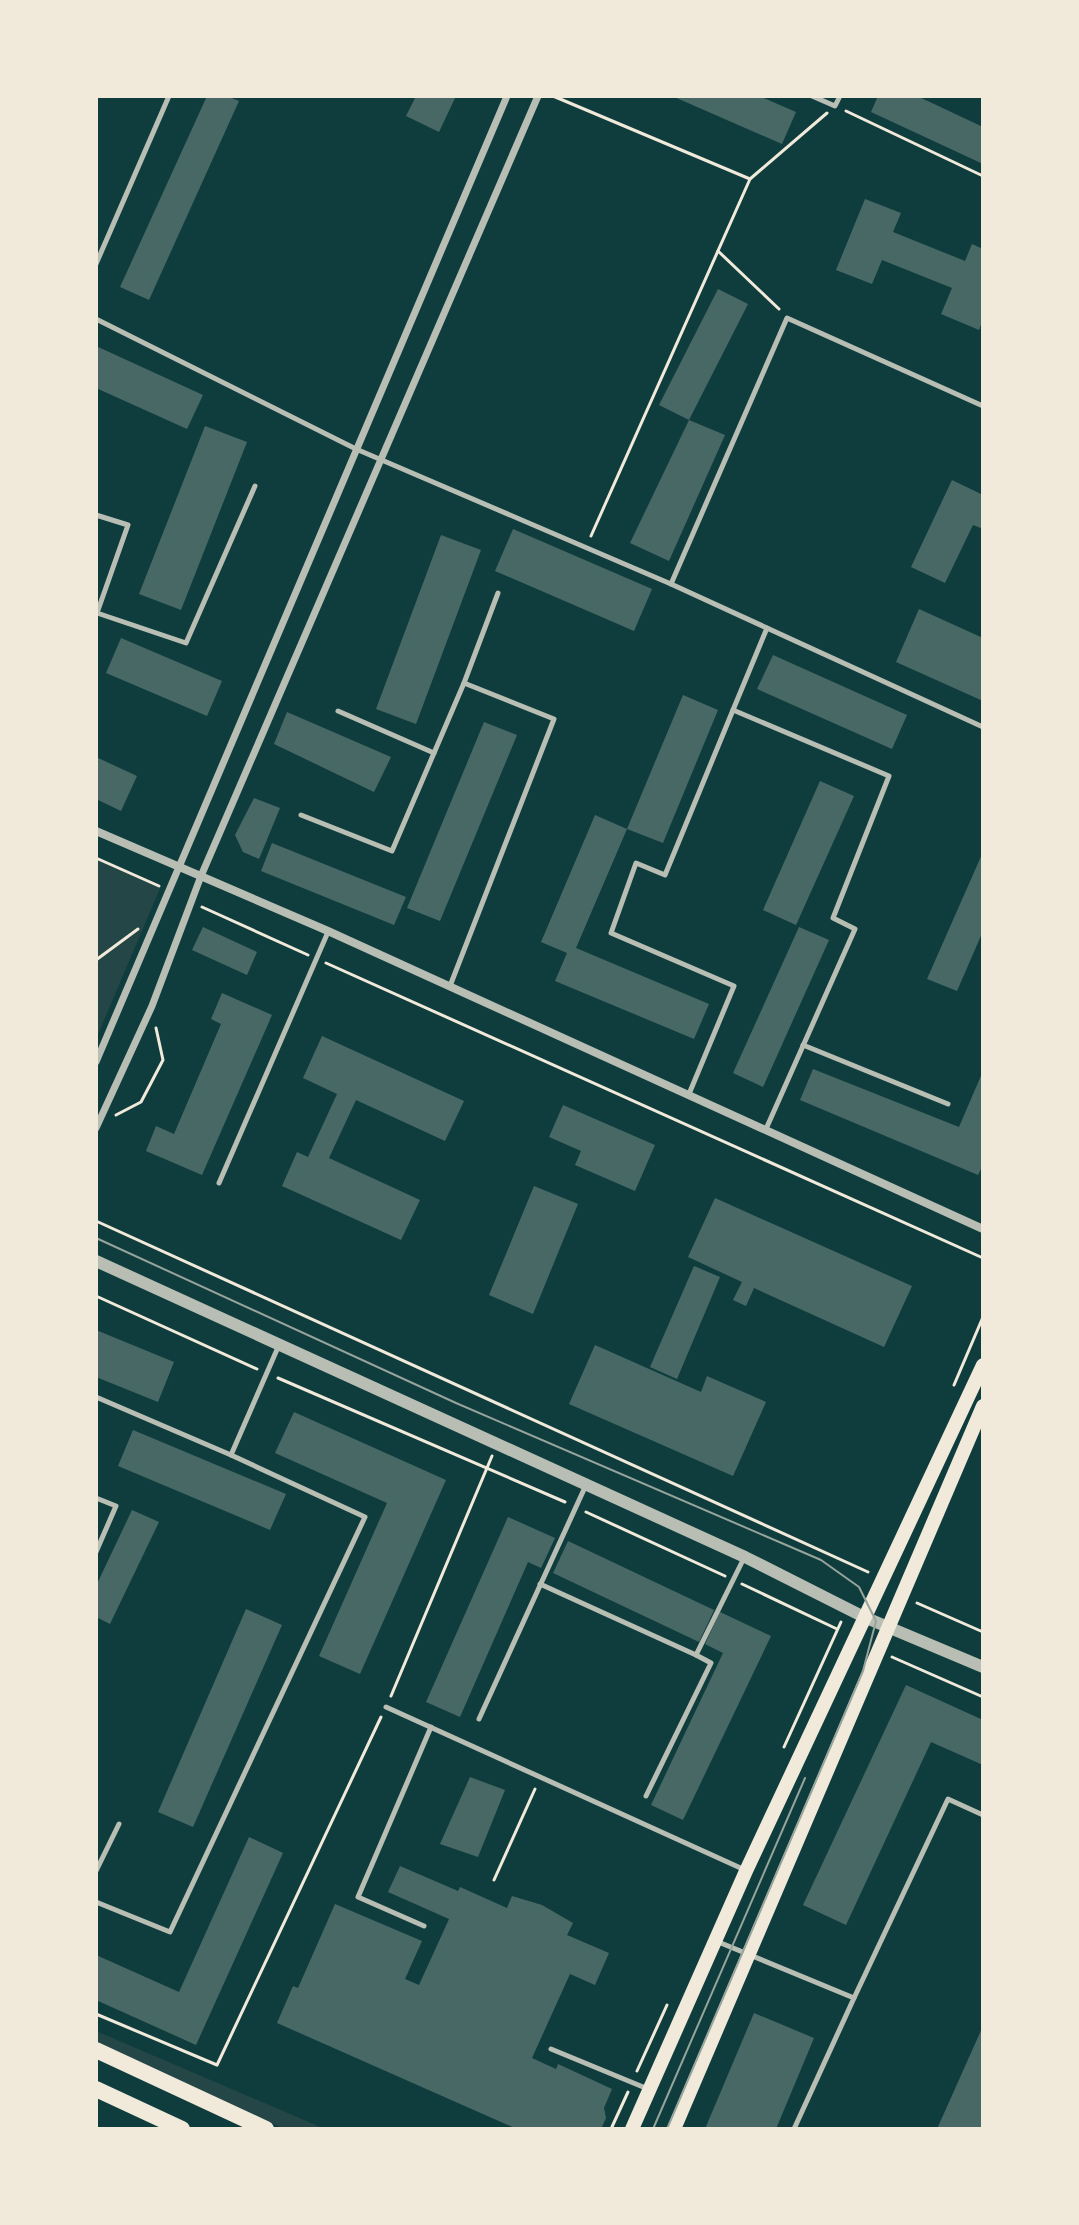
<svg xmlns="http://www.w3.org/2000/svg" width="1079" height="2225" viewBox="0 0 1079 2225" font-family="Raleway,sans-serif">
<rect width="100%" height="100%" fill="#0f3d3e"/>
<g fill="#244646">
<polygon points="96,857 161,886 96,1039"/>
<polygon points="96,2031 325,2129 284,2129 96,2043"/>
</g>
<g fill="#486865">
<polygon points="207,96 227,96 239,101 149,300 120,287"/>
<polygon points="416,96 456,96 439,132 406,116"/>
<polygon points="672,96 759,96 796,112 782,144"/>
<polygon points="878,96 917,96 983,127 983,164 871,112"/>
<polygon points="865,199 901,213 893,232 965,261 972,244 983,249 983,319 979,330 941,314 952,288 882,260 872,284 836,270"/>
<polygon points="718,289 748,304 689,420 725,435 669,561 630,543 689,420 659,405"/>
<polygon points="96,346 203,395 187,429 96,388"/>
<polygon points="205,426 247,442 181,610 139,594"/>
<polygon points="952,480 983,495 983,529 973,525 945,583 911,567"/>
<polygon points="513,529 652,589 634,631 495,571"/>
<polygon points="441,535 481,550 416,724 376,709"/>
<polygon points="919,609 983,638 983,701 896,662"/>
<polygon points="121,638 222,681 207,716 106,673"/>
<polygon points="773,655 907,715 892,749 757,689"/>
<polygon points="683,695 718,710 663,843 627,829"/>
<polygon points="287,712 391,757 374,792 274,744"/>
<polygon points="484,722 517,735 440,921 407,908"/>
<polygon points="96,757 137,776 121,811 96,799"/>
<polygon points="820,781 854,796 796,925 763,910"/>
<polygon points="254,798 280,808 259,859 243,852 235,835"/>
<polygon points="595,815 627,829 576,948 709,1004 694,1039 555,981 567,953 541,942"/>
<polygon points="272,843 406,897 394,925 261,871"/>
<polygon points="983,852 983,931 957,991 927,979"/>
<polygon points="203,927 257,952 247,975 192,950"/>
<polygon points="799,927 829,940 763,1087 733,1073"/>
<polygon points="222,993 272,1015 202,1175 146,1151 156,1126 174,1134 221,1024 211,1019"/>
<polygon points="322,1036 464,1101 445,1141 356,1100 329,1158 420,1200 401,1240 282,1186 297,1152 308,1157 337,1094 303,1078"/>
<polygon points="813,1069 959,1127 983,1071 983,1165 978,1175 800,1100"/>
<polygon points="563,1105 655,1145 635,1191 575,1165 581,1151 549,1137"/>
<polygon points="534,1186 578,1204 533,1314 489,1295"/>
<polygon points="715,1198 912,1286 884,1347 754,1288 746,1306 733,1300 742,1282 688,1257"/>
<polygon points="694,1266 720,1277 677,1379 650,1367"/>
<polygon points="96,1330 174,1362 158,1402 96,1377"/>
<polygon points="595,1345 701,1392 707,1376 766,1402 733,1476 569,1404"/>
<polygon points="294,1412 446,1480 360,1674 319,1656 387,1503 275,1453"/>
<polygon points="133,1430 286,1494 270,1530 118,1466"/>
<polygon points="132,1510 159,1522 110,1624 96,1617 96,1586"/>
<polygon points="508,1517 555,1538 541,1568 528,1562 460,1717 426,1702"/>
<polygon points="568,1541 714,1610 699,1642 553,1573"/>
<polygon points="246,1609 282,1625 193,1827 158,1812"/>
<polygon points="720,1612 771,1636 683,1820 651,1805 723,1653 705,1644"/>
<polygon points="906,1685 983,1720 983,1765 931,1742 846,1925 803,1905"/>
<polygon points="470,1777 505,1790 478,1857 440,1844"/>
<polygon points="249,1837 283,1853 196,2045 96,2000 96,1955 179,1992"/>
<polygon points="400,1866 458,1891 460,1887 507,1908 512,1896 542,1905 573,1923 567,1935 609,1953 595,1985 570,1974 532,2058 556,2069 558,2064 612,2089 604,2108 606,2118 601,2129 517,2129 277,2023 293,1986 298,1988 335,1904 422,1941 405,1979 419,1985 449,1919 388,1892"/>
<polygon points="754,2013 814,2038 776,2129 705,2129"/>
<polygon points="983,2026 983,2129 937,2129"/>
</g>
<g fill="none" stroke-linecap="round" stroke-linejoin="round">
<g stroke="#f1e9da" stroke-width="3">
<polyline points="553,96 750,179"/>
<polyline points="846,111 983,176"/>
<polyline points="718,251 779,309"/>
<polyline points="591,536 750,179 827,113"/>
<polyline points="96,858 159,886"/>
<polyline points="202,907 308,955"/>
<polyline points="96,960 138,929"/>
<polyline points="326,963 983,1258"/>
<polyline points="116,1115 141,1102 163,1060 156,1028"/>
<polyline points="96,1221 868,1572"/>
<polyline points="96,1296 257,1369"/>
<polyline points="278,1378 565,1502"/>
<polyline points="954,1385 983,1317"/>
<polyline points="586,1512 725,1576"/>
<polyline points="742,1584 837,1629"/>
<polyline points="917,1603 983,1632"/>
<polyline points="892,1657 983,1697"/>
<polyline points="391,1696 492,1456"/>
<polyline points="784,1747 841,1622"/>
<polyline points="494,1880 535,1789"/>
<polyline points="96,2014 217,2065 381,1717"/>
<polyline points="637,2071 667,2005"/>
<polyline points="96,2128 99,2129"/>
<polyline points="611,2129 628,2092"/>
</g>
<g stroke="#b8beb3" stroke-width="5">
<polyline points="812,96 835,106 840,96"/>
<polyline points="96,264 169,96"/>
<polyline points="96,319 356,449 671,584 983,727"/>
<polyline points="96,515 128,525 97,613 186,643 255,486"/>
<polyline points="671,584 787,318 983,406"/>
<polyline points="464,683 498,593"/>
<polyline points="338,711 434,753"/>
<polyline points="301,815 392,851 464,683 554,719 450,986"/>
<polyline points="803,1045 948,1104"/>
<polyline points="689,1094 734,986 611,933 636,863 665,875 733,710"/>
<polyline points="766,1129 855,929 833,918 889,776 733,710 767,628"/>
<polyline points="219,1183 328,932"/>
<polyline points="96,1397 231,1455"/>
<polyline points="96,1498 116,1506 96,1552"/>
<polyline points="540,1584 696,1655"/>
<polyline points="386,1707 745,1870"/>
<polyline points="479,1719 586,1485"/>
<polyline points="646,1796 711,1663 696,1655 744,1558"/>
<polyline points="96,1871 119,1824"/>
<polyline points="96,1902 170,1932 365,1517 231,1455 279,1345"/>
<polyline points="424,1926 358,1897 431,1727"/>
<polyline points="716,1941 854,1998 794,2129"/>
<polyline points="854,1998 948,1799 983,1815"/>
<polyline points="551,2049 648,2089"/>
</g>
<g stroke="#b8beb3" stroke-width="7">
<polyline points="96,1062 507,96"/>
<polyline points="96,1128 152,1006 201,876 538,96"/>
</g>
<polyline stroke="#b8beb3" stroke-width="8" points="96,831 328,931 983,1229"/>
<polyline stroke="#b8beb3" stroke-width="12" points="96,1261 745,1557 864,1617 983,1667"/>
<g stroke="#f1e9da" stroke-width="14">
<polyline points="632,2129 746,1871 983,1365"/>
<polyline points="674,2129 983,1406"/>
</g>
<g stroke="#f1e9da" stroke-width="16">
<polyline points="96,2050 266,2129"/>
<polyline points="96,2089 182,2129"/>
</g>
<g stroke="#97a49c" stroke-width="2">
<polyline points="96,1238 456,1403 821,1560 859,1587 876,1621 863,1671 667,2129"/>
<polyline points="653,2129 805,1778"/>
</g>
</g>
<rect width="1079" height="2225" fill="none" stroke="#f1e9da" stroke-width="196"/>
</svg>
